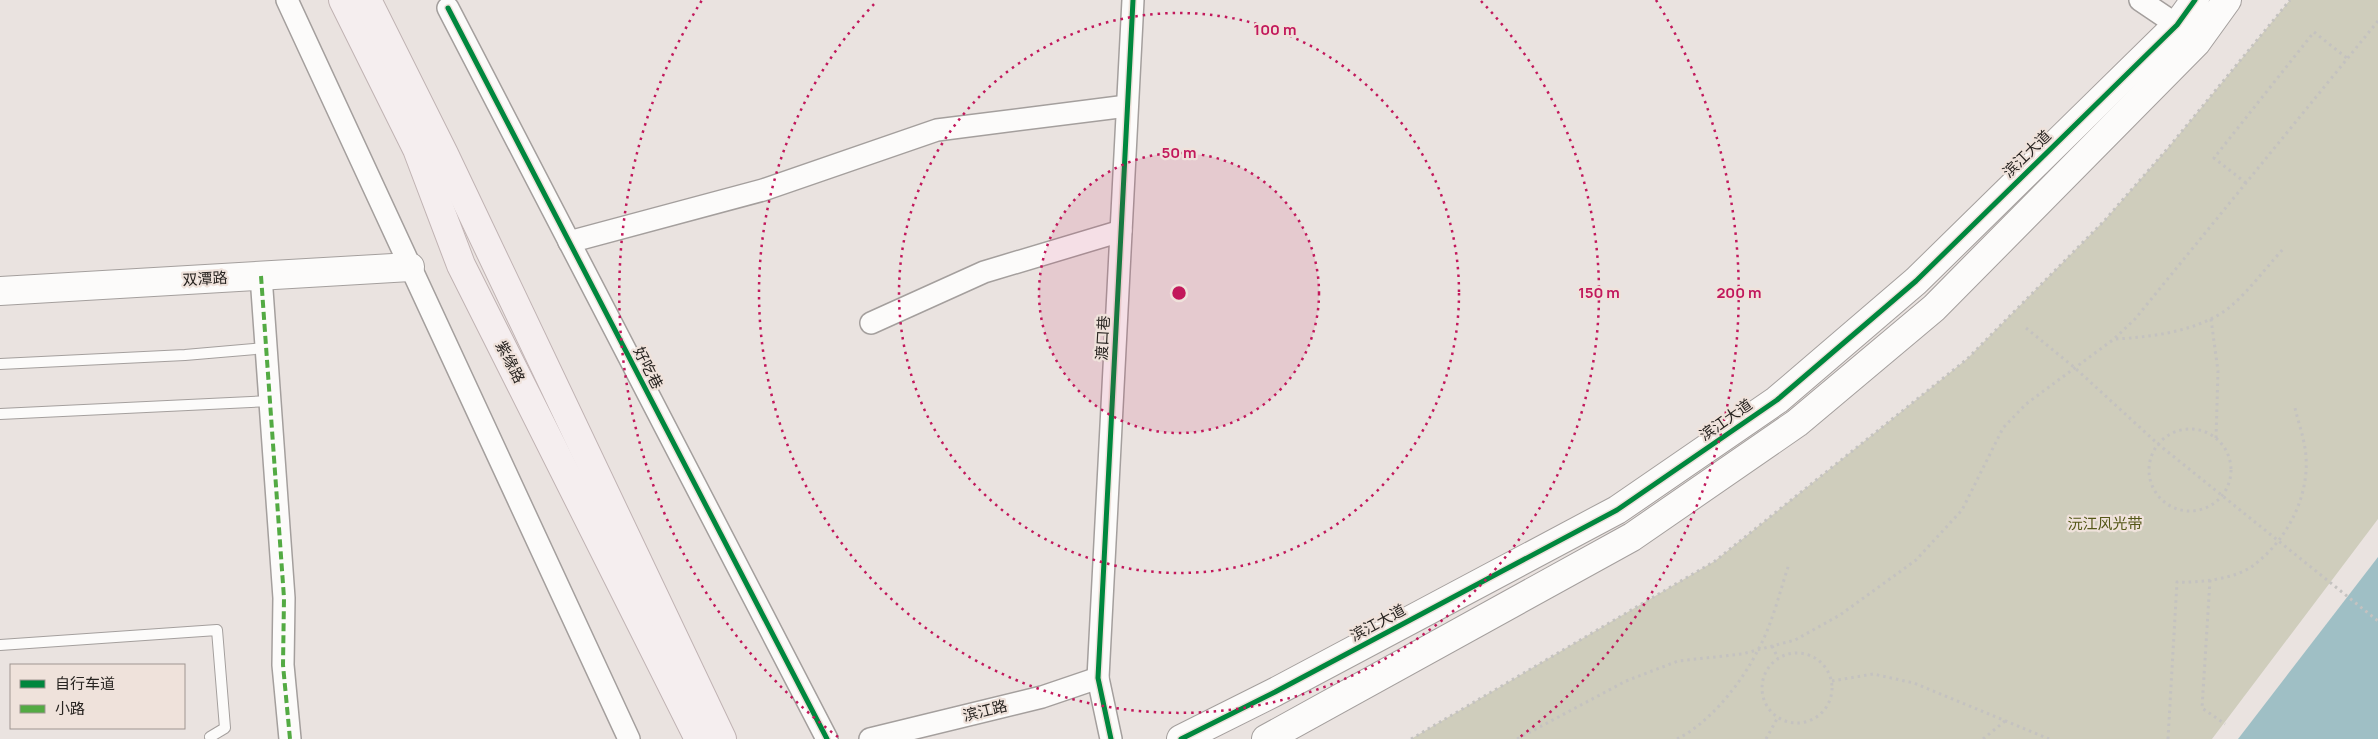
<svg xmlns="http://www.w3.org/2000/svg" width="2378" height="739" viewBox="0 0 2378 739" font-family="Manrope,'Noto Sans SC',sans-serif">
<rect width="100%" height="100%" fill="#eae3e0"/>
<polygon fill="#cfcdbc" points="2290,0 2378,0 2378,519 2212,739 1411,739 1715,561 1967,359 2104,221 2168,148"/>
<polygon fill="#9fbfc5" points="2378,557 2378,739 2238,739"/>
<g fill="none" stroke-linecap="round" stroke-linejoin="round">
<defs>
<g id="lane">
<polyline points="0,364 185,355 266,348"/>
<polyline points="0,414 270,401"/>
<polyline points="0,645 217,630 225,728 210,737 211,739"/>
</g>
<g id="street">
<polyline points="287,0 629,739"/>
<polyline points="2140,0 2177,25 2188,36"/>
<polyline points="448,8 827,739"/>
<polyline points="569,242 763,190 937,130 1127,106"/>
<polyline points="261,276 284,598 283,665 290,739"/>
<polyline points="871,323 984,272 1121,231"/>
<polyline points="870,739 1042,697 1098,678"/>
<polyline points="1111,739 1098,678 1133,0"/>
</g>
<g id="secondary">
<polyline points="0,291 410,267"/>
<polyline points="1181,739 1275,692 1617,510 1777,400 1916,281 2177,25 2195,0"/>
<polyline points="1266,739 1632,537 1797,423 1934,308 2196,43 2227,0"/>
</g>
<g id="primary">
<polyline points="343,0 417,149 461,265 699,739"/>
<polyline points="367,0 444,154 722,739"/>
</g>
</defs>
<use href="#lane" stroke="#a49f9d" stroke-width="12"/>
<use href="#street" stroke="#a49f9d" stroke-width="24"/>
<use href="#secondary" stroke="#a49f9d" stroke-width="30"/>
<use href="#primary" stroke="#c0b3b3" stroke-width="30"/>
<g stroke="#c4c2c0" stroke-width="3" stroke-dasharray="2.5 4" stroke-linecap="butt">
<polyline points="2246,183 2214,158 2314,32 2348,59"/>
<polyline points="2211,319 2218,371 2216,438"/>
<polyline points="2026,328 2075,368 2158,444 2378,621"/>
<path d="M2116 339C2152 337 2200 331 2230 307 2250 290 2267 266 2285 247"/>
<circle cx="2190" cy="470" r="41"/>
<polyline points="2210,580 2202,708 2225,724"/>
<polyline points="1772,646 1778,658"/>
<circle cx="1797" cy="688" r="35"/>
<polyline points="1832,681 1873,674 1914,683 2049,739"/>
<polyline points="1411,739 1715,561 1967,359 2104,221 2168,148 2290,0"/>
<polyline points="1517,739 1626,681 1678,661 1742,654 1795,640 1840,615 1916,560 1962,510 2003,428 2026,404 2114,339 2135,319 2378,21"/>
<path d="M1677 739C1710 723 1742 682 1758 650 1772 625 1780 591 1789 564"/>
<polyline points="1766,739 1778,717"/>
<polyline points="1983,739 2005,721"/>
<path d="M2168 739 2177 582C2199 583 2236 579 2254 565 2289 538 2312 492 2305 448 2303 435 2298 421 2295 408"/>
</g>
<use href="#lane" stroke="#fcfbfa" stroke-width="10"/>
<use href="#street" stroke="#fcfbfa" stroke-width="21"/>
<use href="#secondary" stroke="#fcfbfa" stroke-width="28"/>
<use href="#primary" stroke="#f5eeef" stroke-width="28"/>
<polyline stroke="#53aa43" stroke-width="4" stroke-dasharray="8 4" stroke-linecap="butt" points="261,276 284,598 283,665 290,739"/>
<defs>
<g id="cycleway">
<polyline points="448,8 827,739"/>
<polyline points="1111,739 1098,678 1133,0"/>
<polyline points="1181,739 1275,692 1617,510 1777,400 1916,281 2177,25 2195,0"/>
</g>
</defs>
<use href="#cycleway" stroke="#efe2db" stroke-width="8"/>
<use href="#cycleway" stroke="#00873e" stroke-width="5"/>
</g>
<circle cx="1179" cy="293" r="140" fill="#c2185b" fill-opacity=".12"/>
<g fill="none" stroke="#c2185b" stroke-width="2.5" stroke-dasharray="2.5 5">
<circle cx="1179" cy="293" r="140"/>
<circle cx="1179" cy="293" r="280"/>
<path d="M1481 1A420 420 0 1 1 877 1"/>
<path d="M838 737A560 560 0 0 1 702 0M1656 0A560 560 0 0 1 1520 737"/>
</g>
<g text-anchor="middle" stroke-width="4.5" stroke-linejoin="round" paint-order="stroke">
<g font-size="15" fill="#282421" stroke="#efe2db">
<text transform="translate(2027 154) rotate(-44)" y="5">滨江大道</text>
<text transform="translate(205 279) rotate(-3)" y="5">双潭路</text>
<text transform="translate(1103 338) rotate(-87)" y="5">渡口巷</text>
<text transform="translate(510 362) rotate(63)" y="5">紫缘路</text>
<text transform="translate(648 368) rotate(63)" y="5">好吃巷</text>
<text transform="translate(1726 420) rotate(-35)" y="5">滨江大道</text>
<text transform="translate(1378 623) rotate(-28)" y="5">滨江大道</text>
<text transform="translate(985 711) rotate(-14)" y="5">滨江路</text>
</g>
<g font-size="15" fill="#555718" stroke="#efe2db">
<text x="2105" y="529">沅江风光带</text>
</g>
</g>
<circle cx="1179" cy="293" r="8" fill="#c2185b" stroke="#efe2db" stroke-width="2.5"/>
<g font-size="15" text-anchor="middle" font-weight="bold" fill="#c2185b" stroke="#efe2db" stroke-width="4.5" stroke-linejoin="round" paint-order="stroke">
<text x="1275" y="35">100 m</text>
<text x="1179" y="158">50 m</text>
<text x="1599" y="298">150 m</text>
<text x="1739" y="298">200 m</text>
</g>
<rect x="10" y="664" width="175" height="65" fill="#efe2db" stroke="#9f9691"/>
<rect x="20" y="680" width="25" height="8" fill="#00873e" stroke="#9f9691"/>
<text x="55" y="689" font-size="15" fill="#282421">自行车道</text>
<rect x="20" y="705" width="25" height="8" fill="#53aa43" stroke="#9f9691"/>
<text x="55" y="714" font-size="15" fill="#282421">小路</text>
</svg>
